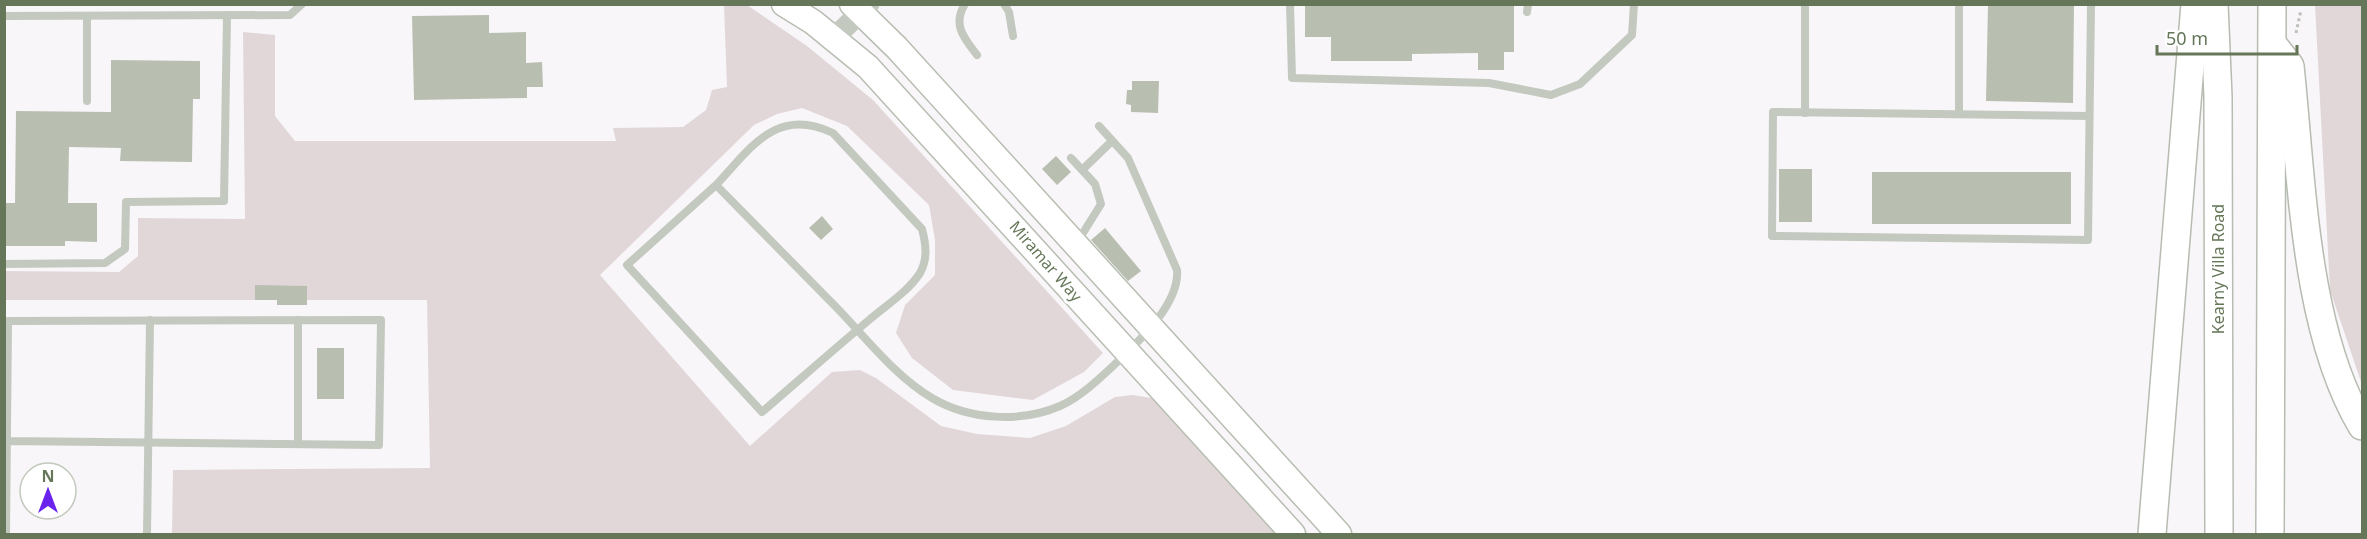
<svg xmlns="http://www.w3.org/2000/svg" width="2367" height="539" viewBox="0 0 2367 539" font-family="'Noto Sans',sans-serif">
<rect width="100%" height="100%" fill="#f9f6f9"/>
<g fill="#e1d7d9">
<polygon points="724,5 747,5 807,46 873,100 1103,353 1084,372 1033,400 953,390 912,358 896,333 905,305 935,275 935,240 929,205 847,126 802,108 777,114 754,125 600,275 750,446 832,372 860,370 876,378 941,426 977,434 1030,438 1066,426 1115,397 1133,395 1157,399 1279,534 172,534 173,470 430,468 427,300 5,300 5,271 119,272 138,256 138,218 245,219 243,32 275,35 275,116 295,141 616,141 613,128 683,127 706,110 712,90 727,87"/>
<polygon points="2315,5 2362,5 2362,385 2330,290"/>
</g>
<g fill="#b8bfb1">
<polygon points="1988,4 2074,4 2073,103 1986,101"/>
<polygon points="1514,5 1514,52 1504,52 1504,70 1478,70 1478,53 1412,54 1412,61 1331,61 1331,37 1305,37 1305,6"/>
<polygon points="489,15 489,33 526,32 526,63 542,62 543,87 527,87 527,98 414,100 412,16"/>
<polygon points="111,60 200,61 200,99 193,99 192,162 120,161 121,148 69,147 68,203 97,203 97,242 65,241 65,246 4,246 4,203 15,203 16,111 111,112"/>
<polygon points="1132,81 1159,81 1158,113 1131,112 1131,105 1126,104 1127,90 1132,90"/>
<polygon points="1056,156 1071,172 1057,185 1042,169"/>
<rect x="1779" y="169" width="33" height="53"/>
<rect x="1872" y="172" width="199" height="52"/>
<polygon points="822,216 833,229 821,240 809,228"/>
<polygon points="1105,228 1141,271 1128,281 1091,240"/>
<polygon points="255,285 307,286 307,305 277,305 277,300 255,300"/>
<rect x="317" y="348" width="27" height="51"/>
</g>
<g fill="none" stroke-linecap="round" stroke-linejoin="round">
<defs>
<g id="secondary">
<polyline points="784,4 813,22 868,67 1293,534"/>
<polyline points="852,4 897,48 1339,534"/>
</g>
<g id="primary">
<polyline points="2214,4 2218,97 2219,534"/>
<path d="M2275 47 2290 66C2302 178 2304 329 2362 426"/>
<polyline points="2152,534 2195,4"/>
<polyline points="2270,534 2272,4"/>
</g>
</defs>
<use href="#secondary" stroke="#b7beb2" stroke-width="27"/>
<use href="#primary" stroke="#b6bcb1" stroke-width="30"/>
<polyline stroke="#bbc0b8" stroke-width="3" stroke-dasharray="3 3" stroke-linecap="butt" points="2296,33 2301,10"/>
<g stroke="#c3c9bf" stroke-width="8">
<path d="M965 4C952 25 964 38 977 55"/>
<polyline points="1004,4 1009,12 1013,36"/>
<polyline points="1290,4 1292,78 1489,83 1551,95 1580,84 1632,35 1634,4"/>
<polyline points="1527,12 1528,4"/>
<polyline points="4,16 290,15 302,4"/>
<polyline points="87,16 87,101"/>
<polyline points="1805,113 1805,4"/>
<polyline points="1959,114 1959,4"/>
<polyline points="2089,116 1773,112 1772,236 2088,240 2091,4"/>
<polyline points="1071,158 1095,184 1101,204 1078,241"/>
<polyline points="1082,170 1112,141"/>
<path d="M716 185C751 148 776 106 833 133L922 229C926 244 928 259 920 273 908 292 885 306 869 320 833 350 797 382 762 412L627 265 716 185C756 226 797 267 837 308 866 338 896 377 932 398 969 420 1021 423 1060 406 1080 397 1098 380 1114 365 1137 343 1180 304 1177 270L1128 158 1099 126"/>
<polyline points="4,264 105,263 125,249 126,202 224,201 227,15"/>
<polyline points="298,320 298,444"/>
<path d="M4 441H7C131 442 255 444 379 445L381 320 8 321 6 534"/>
<polyline points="147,534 150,320"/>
</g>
<polyline stroke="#c3c9bf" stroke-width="21" points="833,39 869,4"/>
<use href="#secondary" stroke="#fff" stroke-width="24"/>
<use href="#primary" stroke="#fff" stroke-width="27"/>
</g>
<g text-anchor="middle" stroke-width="6" stroke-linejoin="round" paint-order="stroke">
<g font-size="16" fill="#667759" stroke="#fff">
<text transform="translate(1046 261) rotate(49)" y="6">Miramar Way</text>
<text transform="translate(2218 269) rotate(-90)" y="6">Kearny Villa Road</text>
</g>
</g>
<rect width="2367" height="539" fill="none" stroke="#667759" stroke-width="12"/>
<g transform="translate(48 491)"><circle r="28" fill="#ffffff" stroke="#c2c9bd" stroke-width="1.5"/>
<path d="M0-4.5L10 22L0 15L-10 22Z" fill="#6923ed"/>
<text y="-9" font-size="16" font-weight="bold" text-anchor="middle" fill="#667759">N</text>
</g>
<path d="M2157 45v9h140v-9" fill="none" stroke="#667759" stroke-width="3"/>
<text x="2166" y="45" font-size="18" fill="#667759" stroke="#ffffff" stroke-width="4.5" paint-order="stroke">50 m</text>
</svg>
